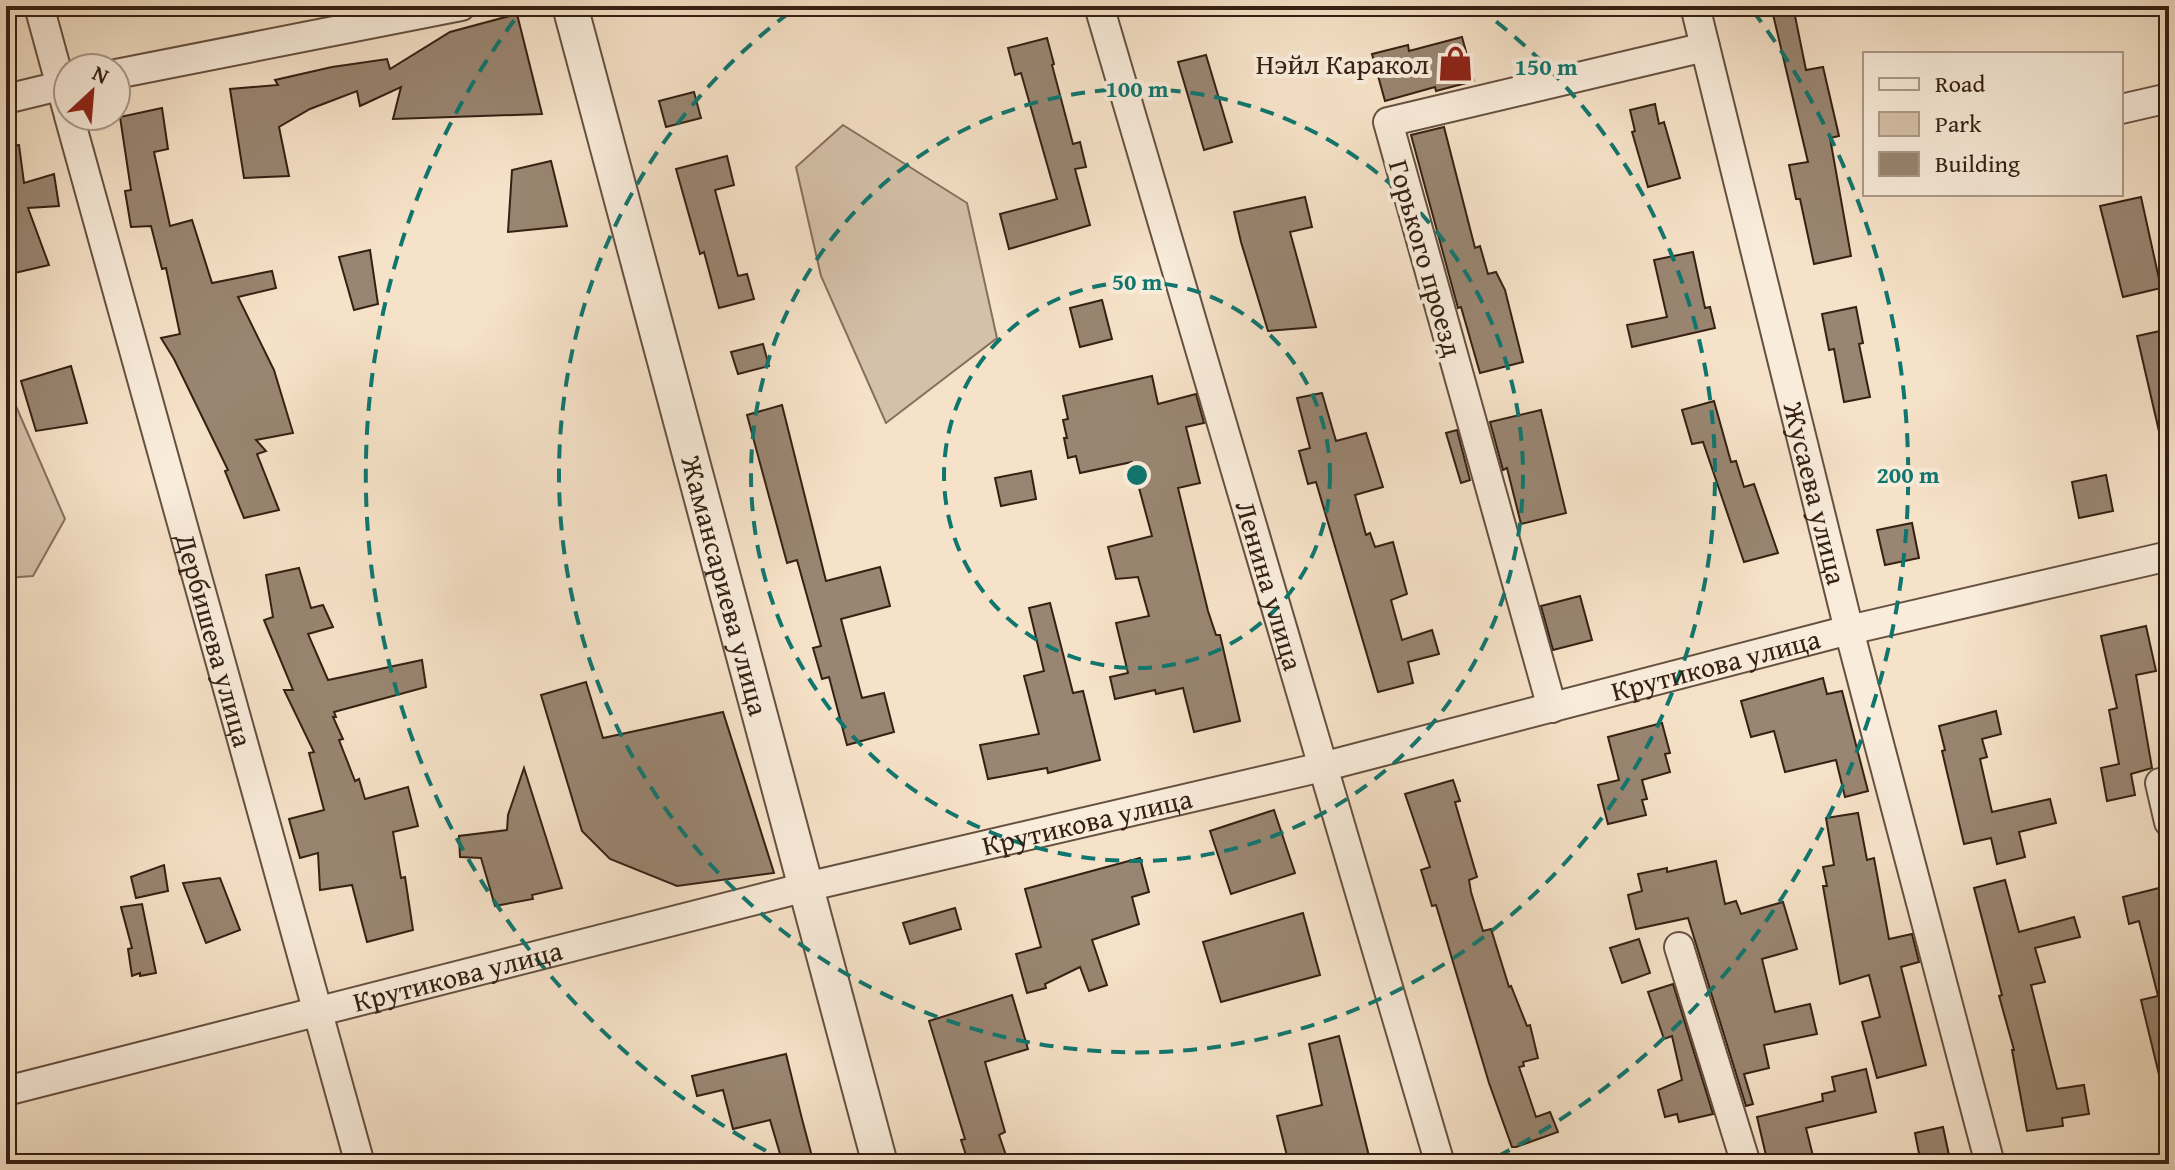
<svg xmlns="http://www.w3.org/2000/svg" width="2175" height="1170" viewBox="0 0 2175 1170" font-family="'Gentium Book Plus',serif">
<rect width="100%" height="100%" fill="#f6e2c8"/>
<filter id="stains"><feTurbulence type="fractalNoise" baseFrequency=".0025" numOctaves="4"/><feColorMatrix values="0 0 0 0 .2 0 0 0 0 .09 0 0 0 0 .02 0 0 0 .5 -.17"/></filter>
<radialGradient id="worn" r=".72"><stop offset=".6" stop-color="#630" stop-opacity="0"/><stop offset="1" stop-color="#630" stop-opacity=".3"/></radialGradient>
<g fill="#d5c1a9" stroke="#85705e" stroke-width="2">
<polygon points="843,125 967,203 997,338 886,423 821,276 796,167"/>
<polygon points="12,397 65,519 33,576 6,578 6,398"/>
</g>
<g fill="#998571" stroke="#352013" stroke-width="2">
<polygon points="1771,6 1793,6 1806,70 1823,67 1839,136 1830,138 1851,256 1814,264 1800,199 1796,199 1789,165 1808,162"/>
<polygon points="517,14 542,114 393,119 401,87 360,106 357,91 310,109 279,127 289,176 244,178 230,89 278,85 275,80 332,67 387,59 390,69 450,32"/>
<polygon points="1462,37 1474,81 1436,91 1435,87 1385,101 1372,54 1408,45 1409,51"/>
<polygon points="1047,38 1054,64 1052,65 1073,144 1080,142 1086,167 1075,169 1090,225 1009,249 1000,214 1057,199 1021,73 1015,75 1008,48"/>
<polygon points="1206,55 1232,142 1204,150 1178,62"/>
<polygon points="694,92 701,118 666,127 659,101"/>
<polygon points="1655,104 1659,124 1664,122 1680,178 1648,187 1632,132 1635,131 1630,110"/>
<polygon points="162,108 168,149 154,152 170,226 192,220 212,283 272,271 276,288 238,297 274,370 293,433 256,440 266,451 257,454 279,510 244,518 225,471 228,470 174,359 161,338 180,334 166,268 162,269 151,226 131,227 125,191 131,190 120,117"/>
<polygon points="1444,127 1475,248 1480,246 1488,274 1496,272 1505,290 1523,362 1480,373 1461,307 1458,308 1411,135"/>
<polygon points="19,145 24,183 54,174 59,206 28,208 49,265 6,275 6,146"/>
<polygon points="727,156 734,185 715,190 738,276 747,274 754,299 719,308 704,252 700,254 676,169"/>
<polygon points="551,161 567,226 508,232 512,170"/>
<polygon points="1305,197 1312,227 1290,232 1316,327 1268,331 1241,242 1234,212"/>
<polygon points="2141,197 2161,288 2123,297 2100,206"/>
<polygon points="370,250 378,304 354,310 339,257"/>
<polygon points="1693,252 1705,308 1710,307 1715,328 1632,347 1627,325 1667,317 1654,260"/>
<polygon points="1102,300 1112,339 1080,347 1070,308"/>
<polygon points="1856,307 1863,343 1859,344 1870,397 1844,402 1834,349 1829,350 1822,314"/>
<polygon points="2169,329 2169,439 2161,440 2137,336"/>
<polygon points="763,344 769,366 738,374 731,352"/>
<polygon points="71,366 87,423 36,431 21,381"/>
<polygon points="1152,376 1158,404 1196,394 1204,423 1186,427 1200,483 1178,488 1208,611 1216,635 1220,635 1240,721 1194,732 1183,688 1156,694 1155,690 1115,699 1110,677 1128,673 1116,623 1149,616 1138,577 1116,579 1108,547 1152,536 1132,462 1080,473 1076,456 1068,458 1064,438 1067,438 1063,420 1068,419 1063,396"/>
<polygon points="1322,393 1336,441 1366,433 1383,487 1355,495 1366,535 1370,533 1375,547 1393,542 1407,594 1391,600 1402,640 1432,630 1439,654 1408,662 1413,683 1378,692 1316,482 1308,484 1299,451 1310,448 1297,398"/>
<polygon points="1714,401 1731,462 1736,461 1744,487 1754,484 1778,553 1744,562 1703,442 1692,444 1682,410"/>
<polygon points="782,405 826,581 880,567 890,606 841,619 862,698 884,693 894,732 847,745 829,677 822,679 813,648 821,646 797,560 787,563 747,415"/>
<polygon points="1541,410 1566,513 1521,524 1507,468 1503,470 1490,422"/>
<polygon points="1457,430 1470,480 1461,483 1446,433"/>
<polygon points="1031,471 1036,499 1001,506 995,478"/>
<polygon points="2106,475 2113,511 2079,518 2072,482"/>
<polygon points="1912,523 1919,558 1885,565 1877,530"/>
<polygon points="299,568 311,608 323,605 333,627 308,634 328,680 422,660 426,687 334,712 336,717 333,717 343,739 339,740 355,781 359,779 365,799 408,787 418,826 393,832 401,878 405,877 413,930 367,942 352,885 320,890 318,853 300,858 289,819 324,810 309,753 314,752 284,690 293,690 264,620 273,617 266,575"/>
<polygon points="1580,596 1592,640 1553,650 1541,606"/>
<polygon points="1050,603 1073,693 1083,691 1100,760 1048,773 1047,768 988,779 980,745 1039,734 1024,676 1044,671 1029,608"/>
<polygon points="2146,626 2156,671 2136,675 2152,768 2131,774 2135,795 2107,801 2101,768 2119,764 2109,710 2117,708 2101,636"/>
<polygon points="1823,678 1827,694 1842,691 1868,791 1845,797 1836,760 1785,772 1774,731 1751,737 1741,701"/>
<polygon points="586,682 603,738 723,712 774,873 677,886 610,859 582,831 541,695"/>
<polygon points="1996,711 2001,734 1982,739 1987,757 1980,759 1992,812 2050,799 2056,823 2019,832 2025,857 1997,864 1991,838 1964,844 1942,751 1945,750 1939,726"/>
<polygon points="1662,723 1670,753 1665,754 1670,772 1642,780 1647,799 1642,800 1646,815 1608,824 1598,785 1619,780 1608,737"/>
<polygon points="524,768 562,888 532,895 533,899 495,906 481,858 460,857 459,836 507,830 508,815"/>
<polygon points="1453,780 1460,801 1455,802 1477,877 1469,880 1471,892 1483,931 1491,929 1509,987 1511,986 1527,1026 1530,1025 1538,1058 1523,1062 1524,1066 1519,1067 1536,1117 1550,1112 1558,1132 1516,1147 1512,1147 1489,1083 1436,905 1432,906 1421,870 1430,867 1405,794"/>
<polygon points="1274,810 1295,873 1231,894 1210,831"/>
<polygon points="1858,813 1867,860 1874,858 1889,939 1912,934 1919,962 1901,967 1926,1065 1877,1078 1862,1022 1880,1017 1869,975 1840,984 1823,886 1827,886 1823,867 1834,865 1826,818"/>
<polygon points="1140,858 1149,892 1132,897 1139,924 1092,940 1107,985 1089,991 1080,967 1045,984 1046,988 1027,993 1016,954 1041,947 1025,889"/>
<polygon points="1716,861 1725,904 1736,901 1741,914 1783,902 1797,949 1762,959 1775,1012 1810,1004 1817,1034 1764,1045 1769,1068 1744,1074 1753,1104 1746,1106 1688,918 1636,929 1628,895 1642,891 1638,874 1667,868 1667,872"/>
<polygon points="164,865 168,891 136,898 131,877"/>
<polygon points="220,878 240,930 206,943 183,883"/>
<polygon points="2005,880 2019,932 2074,917 2080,937 2035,948 2045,982 2031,985 2057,1089 2084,1085 2089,1114 2062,1118 2063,1126 2027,1131 2012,1050 2014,1050 1999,996 2002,995 1974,888"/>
<polygon points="2159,888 2169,929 2169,1082 2161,1083 2141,1000 2158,996 2139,921 2129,924 2123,897"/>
<polygon points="142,904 156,973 140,976 140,973 132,976 128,949 132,948 121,907"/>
<polygon points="955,908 961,929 910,944 903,923"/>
<polygon points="1303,913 1320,975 1221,1002 1203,942"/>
<polygon points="1639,939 1650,973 1622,983 1610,948"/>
<polygon points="1673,984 1713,1114 1679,1122 1677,1114 1665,1117 1658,1090 1682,1080 1672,1036 1664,1039 1648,992"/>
<polygon points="1012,995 1028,1049 985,1062 1005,1132 999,1135 1009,1164 969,1164 961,1140 965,1139 929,1021"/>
<polygon points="1339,1036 1371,1164 1289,1164 1277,1116 1322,1105 1309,1044"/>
<polygon points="786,1054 802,1119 814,1164 783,1164 770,1120 733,1129 723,1090 697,1096 692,1076"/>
<polygon points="1866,1069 1876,1112 1806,1128 1815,1164 1768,1164 1757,1117 1823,1101 1822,1094 1835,1091 1832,1077"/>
<polygon points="1943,1127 1950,1160 1921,1164 1915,1133"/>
</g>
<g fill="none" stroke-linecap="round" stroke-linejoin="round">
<defs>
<g id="minor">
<polyline points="39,6 68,112"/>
<path id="s1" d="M1099 6 1440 1164"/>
<path id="s2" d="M1695 6 1849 630 1990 1164"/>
<polyline points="116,74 461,6"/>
<polyline points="6,99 68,84"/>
<polyline points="2121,109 2169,98"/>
<path id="s3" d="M69 116 360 1164"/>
<polyline points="1552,708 1388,122 1705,47"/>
<polyline points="2169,781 2160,783 2169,822"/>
<polyline points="1679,947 1746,1164"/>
<path id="s4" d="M6 1091 806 887 1322 767 1849 630 2169 556"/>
</g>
<g id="tertiary">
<path id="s5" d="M570 6 880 1164"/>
</g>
</defs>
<use href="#minor" stroke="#655040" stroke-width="32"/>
<use href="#tertiary" stroke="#655040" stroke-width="38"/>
<use href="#minor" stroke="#f9ecdb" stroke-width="28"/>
<use href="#tertiary" stroke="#f9ecdb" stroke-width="34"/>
</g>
<g fill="none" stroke="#0f766e" stroke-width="4" stroke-dasharray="14 10">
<circle cx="1137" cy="475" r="193"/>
<circle cx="1137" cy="475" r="386"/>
<path d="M1477 7A578 578 0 1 1 797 7"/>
<path d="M787 1162A771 771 0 0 1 521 11M1753 11A771 771 0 0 1 1487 1162"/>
</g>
<defs>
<symbol id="shop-bare" viewBox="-9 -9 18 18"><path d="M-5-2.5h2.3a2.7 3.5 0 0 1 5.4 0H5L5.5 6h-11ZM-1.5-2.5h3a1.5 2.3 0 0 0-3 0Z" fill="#8f2418" stroke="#f9ecdb" stroke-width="2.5" paint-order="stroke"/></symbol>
</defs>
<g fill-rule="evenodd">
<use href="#shop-bare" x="1430" y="38" width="51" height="51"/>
</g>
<g text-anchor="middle" stroke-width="8" stroke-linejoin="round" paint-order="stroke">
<g font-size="28" fill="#352013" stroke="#f9ecdb" text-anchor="end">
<text x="1429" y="74">Нэйл Каракол</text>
</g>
<g font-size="28" fill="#352013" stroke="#f9ecdb">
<text transform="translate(1426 258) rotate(74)" y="10">Горького проезд</text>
<text dy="10" stroke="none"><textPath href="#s2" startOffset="502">Жусаева улица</textPath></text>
<text dy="10" stroke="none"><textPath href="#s5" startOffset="600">Жамансариева улица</textPath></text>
<text dy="10" stroke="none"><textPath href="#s1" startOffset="604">Ленина улица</textPath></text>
<text dy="10" stroke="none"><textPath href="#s3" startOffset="544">Дербишева улица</textPath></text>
<text dy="10" stroke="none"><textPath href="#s4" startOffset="1762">Крутикова улица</textPath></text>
<text dy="10" stroke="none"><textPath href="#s4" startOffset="1114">Крутикова улица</textPath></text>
<text dy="10" stroke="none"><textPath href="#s4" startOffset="466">Крутикова улица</textPath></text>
</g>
</g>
<circle cx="1137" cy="475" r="12" fill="#0f766e" stroke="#f9ecdb" stroke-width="4"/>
<g font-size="24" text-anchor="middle" font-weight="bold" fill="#0f766e" stroke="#f9ecdb" stroke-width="8" stroke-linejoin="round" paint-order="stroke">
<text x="1546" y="75">150 m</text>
<text x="1137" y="97">100 m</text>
<text x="1137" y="290">50 m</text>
<text x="1908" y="483">200 m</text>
</g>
<rect width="2175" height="1170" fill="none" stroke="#f6e2c8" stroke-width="32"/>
<rect x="8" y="8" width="2159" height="1154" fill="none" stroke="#352013" stroke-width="4"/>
<rect x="16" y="16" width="2143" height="1138" fill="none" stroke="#352013" stroke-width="2"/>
<rect x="1863" y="52" width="260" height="144" fill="#f9ecdb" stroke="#ab9a8b" stroke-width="2"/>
<rect x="1879" y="78" width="40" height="12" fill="#f9ecdb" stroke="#ab9a8b" stroke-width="2"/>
<text x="1935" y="92" font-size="24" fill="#352013">Road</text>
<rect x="1879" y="112" width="40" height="24" fill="#d5c1a9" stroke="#ab9a8b" stroke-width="2"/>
<text x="1935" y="132" font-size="24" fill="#352013">Park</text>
<rect x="1879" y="152" width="40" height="24" fill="#998571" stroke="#ab9a8b" stroke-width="2"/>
<text x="1935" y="172" font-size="24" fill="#352013">Building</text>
<g transform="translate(92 92) rotate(26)"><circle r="38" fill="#f9ecdb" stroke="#ab9a8b" stroke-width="2"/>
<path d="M0-6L14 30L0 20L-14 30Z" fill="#8f2418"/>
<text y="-12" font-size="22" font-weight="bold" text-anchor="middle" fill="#352013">N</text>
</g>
<rect width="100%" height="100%" filter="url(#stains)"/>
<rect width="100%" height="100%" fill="url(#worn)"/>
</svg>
